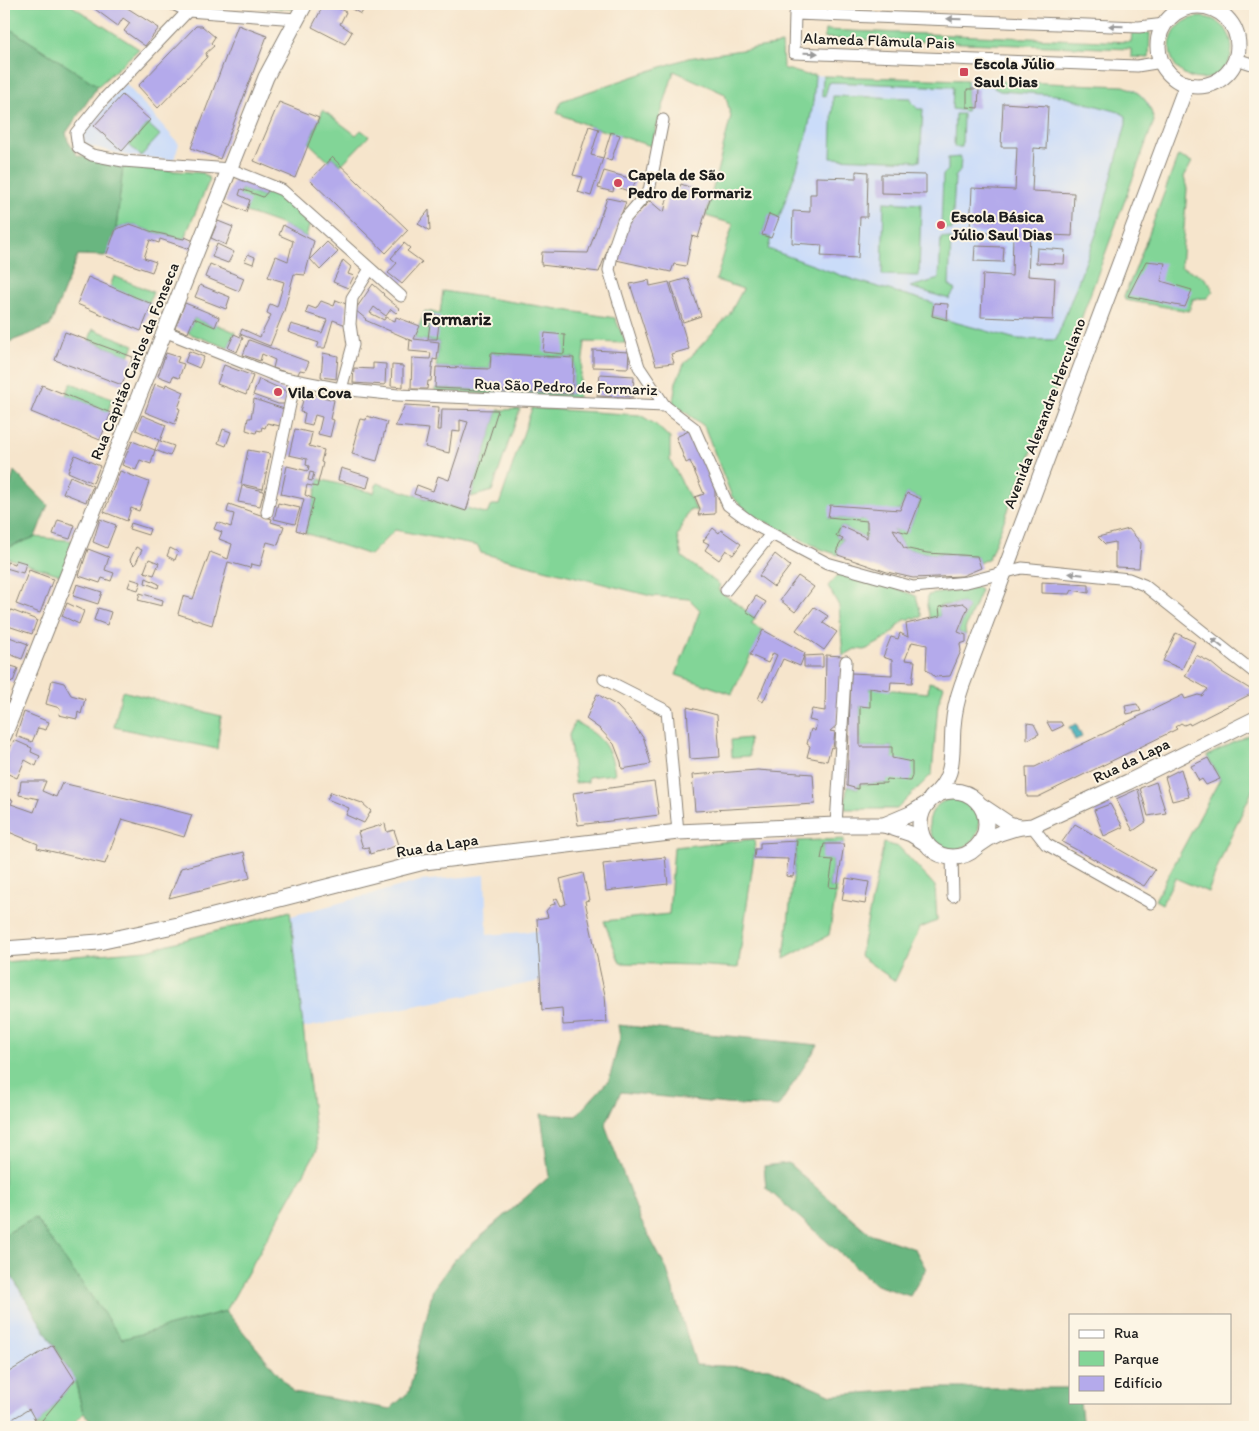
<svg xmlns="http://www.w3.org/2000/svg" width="1259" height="1431" viewBox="0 0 1259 1431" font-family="Itim,sans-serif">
<rect width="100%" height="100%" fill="#fcf5e5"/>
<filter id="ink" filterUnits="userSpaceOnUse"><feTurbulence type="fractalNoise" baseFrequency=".02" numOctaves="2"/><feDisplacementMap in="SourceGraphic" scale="10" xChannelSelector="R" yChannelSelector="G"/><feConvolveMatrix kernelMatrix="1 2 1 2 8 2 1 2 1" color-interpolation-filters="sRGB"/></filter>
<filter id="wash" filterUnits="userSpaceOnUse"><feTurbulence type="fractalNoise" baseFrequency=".0096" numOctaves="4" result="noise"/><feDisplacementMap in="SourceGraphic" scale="20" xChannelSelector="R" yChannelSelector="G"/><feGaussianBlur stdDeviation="1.12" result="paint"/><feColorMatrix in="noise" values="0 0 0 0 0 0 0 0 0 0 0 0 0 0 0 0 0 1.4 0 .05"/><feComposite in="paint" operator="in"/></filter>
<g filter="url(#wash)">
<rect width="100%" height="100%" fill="#f6e5cc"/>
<g fill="#cadcf9">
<polygon points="807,75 1124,86 1133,89 1141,95 1149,104 1154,121 1060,375 755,254"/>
<polygon points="125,83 179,144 175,157 172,160 129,156 87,145 83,140 84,131"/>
<polygon points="485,875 487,935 538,931 541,981 303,1028 291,916 420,881"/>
<polygon points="4,1264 75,1380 36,1427 4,1427"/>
</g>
<g fill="#82d597" stroke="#4f785a">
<polygon points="4,4 69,4 139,49 98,86 4,25"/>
<polygon points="225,4 295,4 293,9"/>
<circle cx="1201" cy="48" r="31"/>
<polygon points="825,30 1131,42 1132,32 1150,33 1149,58 1131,57 1131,49 824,38"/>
<path d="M782 44 783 68 807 75H815C814 88 814 101 811 114 805 150 791 184 779 218L769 215 762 235 771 238 768 249 854 280 934 303 932 316 1016 339 1056 340 1097 232 1126 124V116L1119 112 1057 95 1000 91 994 88 995 81 1124 86C1141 92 1150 102 1154 121L1040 431 989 558 979 563 977 556 927 553 904 548 893 529 908 532 921 499 907 493 900 510 828 517 867 521V538L841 526 836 536 843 539 837 549 838 555 821 549 752 515 732 497 704 426 673 403 676 382 684 364 729 315 743 289 716 280 733 224 706 216 731 116 725 94 674 71 651 146 589 126 557 113 561 101 688 58Z"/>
<polygon points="823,76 967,80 967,107 966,111 952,109 953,87 829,82 825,96 822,95"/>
<polygon points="833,96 911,98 911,102 918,109 923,109 920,161 831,158"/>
<polygon points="323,110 356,135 361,130 369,136 341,165 332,157 328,161 309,143"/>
<polygon points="955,114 963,114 962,147 954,147"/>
<polygon points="148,124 160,135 141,156 129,145"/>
<path d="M1178 156 1192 162 1184 177 1187 189 1181 267C1194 273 1209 276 1213 291L1207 298 1193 299 1189 311 1125 300 1124 296 1136 268Z"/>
<polygon points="961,157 960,171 955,177 952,230 941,228 943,175 948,170 948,158"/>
<polygon points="123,167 203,173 210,179 184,239 153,232 130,224 116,229"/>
<polygon points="241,189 263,197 269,190 282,197 310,223 306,237 283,225 246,212 239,195"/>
<polygon points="884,202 921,204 919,276 882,275"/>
<polygon points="941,237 951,239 949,285 955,290 949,299 910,287 939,279"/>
<polygon points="114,276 153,292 149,303 110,287"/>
<polygon points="443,291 615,318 626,343 585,342 578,398 435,392 435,388 572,394 574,358 491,353 490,369 436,367 439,342 414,339 425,311 440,313"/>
<polygon points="194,318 215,327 216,324 235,332 228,348 188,333"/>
<polygon points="93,329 134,345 129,356 89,340"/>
<polygon points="71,383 112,399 108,412 66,395"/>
<polygon points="532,408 640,415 655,424 670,438 670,460 697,511 690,509 677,536 682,557 720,585 718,590 756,618 751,624 763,630 732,694 676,675 700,610 689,599 651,596 481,553 478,546 395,530 370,555 305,533 319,479 374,493 377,483 465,511 467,508 487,514 491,505 499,505"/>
<polygon points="520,409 492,491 471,497 498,410"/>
<polygon points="35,537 75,541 61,575 4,557 4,549"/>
<polygon points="847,572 878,581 916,596 922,617 904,620 887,638 865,650 855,649 843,656 839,606 828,586 840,573"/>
<polygon points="976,587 981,590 965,629 966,635 958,632 968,608 963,603 940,606 940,616 930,619 927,606 928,595"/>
<polygon points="929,682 944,686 938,704 932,774 897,809 845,809 847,786 858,789 858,784 886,783 892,758 892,747 860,747 860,706 869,706 870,688 928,693"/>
<polygon points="122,691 221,716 217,749 114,727"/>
<path d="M575 722C599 734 611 746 615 774L588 777V782L575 783 569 735Z"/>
<polygon points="1255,732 1255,785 1225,849 1208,892 1175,878 1162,904 1155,900 1220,779 1207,756"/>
<polygon points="749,738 750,756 732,757 731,740"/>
<circle cx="954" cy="824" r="25"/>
<polygon points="754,839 755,849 738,968 694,965 620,963 604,921 669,914 674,847"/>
<polygon points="844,839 844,844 824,844 822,858 833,860 829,887 837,888 829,935 784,959 797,841"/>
<polygon points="884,843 899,847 935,886 937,921 920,928 895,981 860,956"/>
<polygon points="290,911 317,1150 226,1311 122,1340 35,1218 4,1235 4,962 147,950"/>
<polygon points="75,1380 83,1413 71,1427 36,1427"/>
</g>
<g fill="#69b680" stroke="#42694e">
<polygon points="4,25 98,86 66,133 68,141 77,155 123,167 116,229 106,256 78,255 50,326 4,344"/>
<polygon points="14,471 48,505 35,537 4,549 4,511"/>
<polygon points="618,1025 818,1045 778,1107 726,1104 621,1092 605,1125 640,1219 667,1270 696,1365 770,1368 832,1395 934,1388 1070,1388 1070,1402 1080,1402 1083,1427 98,1427 83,1413 75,1380 4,1264 4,1235 35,1218 122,1339 226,1311 293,1392 390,1409 409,1392 433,1289 454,1260 549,1177 541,1114 576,1116 609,1080 620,1038"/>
<polygon points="788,1163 869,1233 915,1249 926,1269 910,1296 876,1285 766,1188 764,1166"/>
</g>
<polygon fill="#3dadb8" stroke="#2c646a" points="1076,724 1082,737 1075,740 1069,727"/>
<g id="blocks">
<g fill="#b4aaeb" fill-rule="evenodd">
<polygon points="88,4 121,4 159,28 145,46 124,31 130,23 123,18 118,26"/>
<polygon points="324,4 329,4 346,12 340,24 352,32 345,44 312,27"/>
<polygon points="347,4 367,4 361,14 346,6"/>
<polygon points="238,25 267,36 220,159 191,148"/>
<polygon points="196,26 202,26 215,37 211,43 214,46 206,53 207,57 158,108 138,86"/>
<polygon points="967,89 979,89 978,108 967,107"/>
<polygon points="122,95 150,120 122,151 94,126"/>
<polygon points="279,102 319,118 295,178 254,161"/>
<polygon points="1003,103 1048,106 1046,149 1034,148 1032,191 1074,193 1072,236 1030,234 1028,276 1055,278 1053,320 981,317 983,274 1012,276 1013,234 970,232 972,188 1015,190 1017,147 1001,147"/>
<polygon points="589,126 599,129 591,155 603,158 591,196 578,192 583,177 573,175"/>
<polygon points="611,132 620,135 611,161 603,158"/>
<polygon points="332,157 408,230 386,253 310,180"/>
<polygon points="604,171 636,180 631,192 614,186 613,192 598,188"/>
<polygon points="856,171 868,172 867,217 860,217 858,258 821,256 822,245 792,243 793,211 810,212 810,194 816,194 816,177 856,178"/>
<polygon points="881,174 926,175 926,194 881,193"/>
<polygon points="235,176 269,190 263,197 241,189 239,195 250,200 246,212 225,202"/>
<polygon points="681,184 711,195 698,238 692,236 686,266 674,264 671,272 616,260 621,229 650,201 664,213 668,194 676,196"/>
<polygon points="607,198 626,202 599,272 541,265 542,252 588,253"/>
<polygon points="429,210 430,231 418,224"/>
<polygon points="769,214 779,218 771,238 762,235"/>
<polygon points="218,221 233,227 226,245 211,238"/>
<polygon points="130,224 153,232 184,239 185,237 196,242 193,250 160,239 159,243 150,240 144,258 156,262 152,272 106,256 116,229"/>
<polygon points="283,225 314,241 305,275 294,274 284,311 270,346 240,334 242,329 260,337 271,315 267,313 270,304 277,307 284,282 268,277 276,256 288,261 293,241 279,235"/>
<polygon points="327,242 338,252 320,270 310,259"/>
<polygon points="404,243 410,248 407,251 422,262 402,284 388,273 397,263 391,258"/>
<polygon points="217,244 234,252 228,263 212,257"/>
<polygon points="975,246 1004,247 1003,262 974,261"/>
<polygon points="1037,248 1065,250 1064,264 1036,263"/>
<polygon points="248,254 255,257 253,264 245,261"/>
<polygon points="343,260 351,267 348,274 354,276 348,288 333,282"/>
<polygon points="1146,261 1165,263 1161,281 1192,290 1185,307 1128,296"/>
<polygon points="210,264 244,278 239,291 205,277"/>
<polygon points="88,277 152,304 141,331 77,304"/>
<polygon points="688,278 701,316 683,322 671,283"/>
<polygon points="649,280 650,286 669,282 689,349 671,354 674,363 656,365 630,284"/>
<polygon points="373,284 384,294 383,295 400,309 396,313 391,309 386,316 374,307 370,313 384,320 386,317 395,321 396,317 420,326 414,339 439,342 437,360 433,359 431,381 428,381 427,389 411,389 412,358 430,359 431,353 409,351 410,340 413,341 365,320 366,319 355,310"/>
<polygon points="200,285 230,297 226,309 195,297"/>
<polygon points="336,300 346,304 346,325 333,320 325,348 317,348 319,343 288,332 291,324 322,333 327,320 306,313 308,306 316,309 321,301 334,306"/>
<polygon points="185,303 219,317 215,327 194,318 188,333 175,328"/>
<polygon points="934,303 948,304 947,320 932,316"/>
<polygon points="431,315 440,316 437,339 428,339"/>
<polygon points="65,332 133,357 122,385 55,360"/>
<polygon points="545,333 565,335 564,354 543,352"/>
<polygon points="234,334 243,338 237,352 228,348"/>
<polygon points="249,340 309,362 305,371 300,370 297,376 273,368 275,360 262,354 260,361 243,355"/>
<polygon points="593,350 629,352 628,368 593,367"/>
<polygon points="189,351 204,357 199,368 185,362"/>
<polygon points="166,353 179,357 177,362 184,364 179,378 173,376 171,381 158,376"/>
<polygon points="323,353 338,356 336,379 321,377"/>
<polygon points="491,353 574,358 572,394 435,388 436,367 490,369"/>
<polygon points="373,363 386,364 385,385 353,383 354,368 373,369"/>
<polygon points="224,365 253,376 246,395 217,384"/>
<polygon points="392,365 403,366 403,387 391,386"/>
<polygon points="600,374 634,376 633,397 597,396"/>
<polygon points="259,379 288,392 284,404 278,404 253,395"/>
<polygon points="155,384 165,387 166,384 184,392 178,408 180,409 175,424 145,412"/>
<polygon points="42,385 111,413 100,440 31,412"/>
<polygon points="305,392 334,400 330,419 334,420 330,437 318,434 322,417 315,415 312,425 303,423 305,413 300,412"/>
<polygon points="254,399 284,409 280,426 267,423 265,428 262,427 261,431 257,430 256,433 246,430 248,418 251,418"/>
<polygon points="405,405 439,407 437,430 441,430 442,409 498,410 466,511 414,494 417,485 433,491 438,476 449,480 468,422 460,420 460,432 452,431 449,453 425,447 429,429 395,426"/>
<polygon points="142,415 166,425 160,441 174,446 170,456 155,450 159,440 136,430"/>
<polygon points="367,416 387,422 377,461 352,454 357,435 355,435 360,419 366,420"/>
<polygon points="223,429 231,432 226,446 218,443"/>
<path d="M295 429 312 433 309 446 324 450 321 462 323 463 317 487 307 485 305 495 314 499 305 533 296 530 304 499 281 494 287 466 308 471 309 466 306 465 307 459 289 455ZM310 472 314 473 312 481 308 480Z"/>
<polygon points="691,430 715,490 715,514 698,515 700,509 695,497 704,494 690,461 686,463 676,437"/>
<polygon points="132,441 155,450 151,464 140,460 136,470 122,465"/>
<polygon points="248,450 270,454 263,489 241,484"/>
<polygon points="75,455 100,466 93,483 68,472"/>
<polygon points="341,468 370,477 367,488 338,480"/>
<polygon points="120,471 149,482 139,511 131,508 127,521 104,512"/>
<polygon points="70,476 93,486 86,502 63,493"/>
<polygon points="242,486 264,491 260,506 238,502"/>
<polygon points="907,493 921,499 908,533 893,529 904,548 927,553 977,556 981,568 962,576 913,578 887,572 838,555 837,549 843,539 836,536 841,526 867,538 867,521 828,517 830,505 900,510"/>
<polygon points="278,503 300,508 295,524 274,519"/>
<polygon points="229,504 272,519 271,522 284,526 278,545 267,542 260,566 251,564 250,568 228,562 212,625 178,614 183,596 193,599 210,552 228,559 232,544 219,539 222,532 214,529 217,522 231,527 234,514 227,512"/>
<polygon points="100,519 116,525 107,548 93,542"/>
<polygon points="58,520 75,525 70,539 53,534"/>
<polygon points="131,523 150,529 148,535 129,529"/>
<polygon points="713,528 719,533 721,530 741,544 733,555 726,550 719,560 705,550 709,544 703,541"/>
<polygon points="1129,529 1141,543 1139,568 1115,567 1115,542 1105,544 1098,537"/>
<polygon points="136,547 142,550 135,565 130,560"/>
<polygon points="170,548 178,552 175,560 167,556"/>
<polygon points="88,549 109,557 105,570 114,573 111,581 102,578 100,583 79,576"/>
<polygon points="775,554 790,566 774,587 759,576"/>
<polygon points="149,559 159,563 154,575 144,572"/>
<polygon points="16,560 26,563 23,573 6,568 7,562 15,564"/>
<polygon points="29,570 53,579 40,613 16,604"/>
<polygon points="798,576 814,587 795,612 780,600"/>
<polygon points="146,578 159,584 158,588 145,583"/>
<polygon points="131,579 141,582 138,590 128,587"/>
<polygon points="1042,582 1089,585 1089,593 1072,590 1070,594 1042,593"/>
<polygon points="77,584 102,592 98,604 73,596"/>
<polygon points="140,593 163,600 162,606 138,600"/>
<polygon points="756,596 766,602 756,618 746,611"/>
<polygon points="67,603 84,611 79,624 62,616"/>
<polygon points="963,603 968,607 958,632 966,635 966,642 960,644 961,651 950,676 935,677 926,669 927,645 912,642 905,660 915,661 912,683 891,682 890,691 870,688 870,707 860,706 860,747 892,747 892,758 912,762 912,776 910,781 887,779 886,783 858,784 858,789 847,786 851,673 892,675 892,660 883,657 891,637 898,639 900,633 908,637 906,624 940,616 939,607"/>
<polygon points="814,607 828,616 823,623 837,632 824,650 796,630"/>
<polygon points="98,608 111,612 107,625 94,620"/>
<polygon points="11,610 37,620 32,634 5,625"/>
<polygon points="763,630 805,653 804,656 823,655 823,667 804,667 804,656 800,666 783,659 763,702 758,699 777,655 773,653 768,663 750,655"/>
<polygon points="1176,633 1195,642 1182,669 1163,661"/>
<polygon points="4,635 28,644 22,659 4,652"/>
<polygon points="826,655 843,656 837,725 830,731 835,732 833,748 831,747 827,761 807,757 810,746 807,744 811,729 815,731 817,722 809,720 812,709 825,711"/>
<polygon points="1196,655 1210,662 1222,672 1255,692 1190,725 1189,723 1184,725 1181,723 1175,727 1177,729 1038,797 1027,797 1026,767 1035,767 1183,695 1185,699 1198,695 1202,696 1208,689 1185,676"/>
<polygon points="4,664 18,668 13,682 4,679"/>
<polygon points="52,680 64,683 71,695 85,699 81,714 78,712 77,719 59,715 60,708 46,704"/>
<polygon points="597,694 617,706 632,722 644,739 651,764 622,769 621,762 614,744 600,729 586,719"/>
<polygon points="1137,704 1141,711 1127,714 1125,706"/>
<polygon points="687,707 717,715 720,757 690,759"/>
<polygon points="24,712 49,722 46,730 38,728 32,742 16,736"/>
<polygon points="1047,722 1061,722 1063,726 1052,731"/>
<polygon points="1027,723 1034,724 1039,734 1027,740"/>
<polygon points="14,740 32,748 31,752 40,756 36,766 25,760 17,778 4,772 4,760"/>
<polygon points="1208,758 1220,779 1206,785 1202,779 1199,781 1191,766"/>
<polygon points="1181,769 1189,797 1172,801 1165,777"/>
<polygon points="757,770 813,774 815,804 695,811 692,775"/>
<polygon points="21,781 46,781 42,791 56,797 62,783 130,799 192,815 184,837 122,819 105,864 37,848 38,844 4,830 4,796 13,800 11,804 34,812 39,799 19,795"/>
<polygon points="654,782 659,815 578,825 573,793"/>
<polygon points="1156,782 1166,813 1148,816 1140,788"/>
<polygon points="1138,789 1146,822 1133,831 1116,799"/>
<polygon points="331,792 362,803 371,811 364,823 346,815 349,808 327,799"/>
<polygon points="1110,804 1123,827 1104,836 1094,810"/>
<polygon points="385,824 387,832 394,830 399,845 370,854 368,847 363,848 358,832"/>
<polygon points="1075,824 1155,870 1144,886 1062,842"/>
<polygon points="797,841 793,877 786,876 788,859 754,858 755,849 760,849 760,843"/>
<polygon points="824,844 844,844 837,888 829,887 833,860 821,859"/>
<polygon points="244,852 250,878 169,898 181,868"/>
<polygon points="665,857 668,884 606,891 603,864"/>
<polygon points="583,873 589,900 585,901 605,995 607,1022 563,1025 562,1008 542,1010 537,919 548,917 546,911 551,905 555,904 554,900 557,898 561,906 566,904 560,879"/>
<polygon points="846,878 869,882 865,904 842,900"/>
<polygon points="53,1345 75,1380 38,1425 29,1409 4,1424 4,1375"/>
</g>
</g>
</g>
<g filter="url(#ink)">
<use href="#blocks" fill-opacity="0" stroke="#898074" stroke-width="1"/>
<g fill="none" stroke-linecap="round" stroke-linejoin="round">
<defs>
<g id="street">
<polyline points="173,4 188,11 297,19"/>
<polyline points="188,11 103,100 76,133 78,147 92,155 123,161 230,169 282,190 401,296"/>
<polyline points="1236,59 1255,65"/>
<polyline points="1162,62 1137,66 794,53 795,14 1139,27 1165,24"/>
<polyline points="663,120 649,191 623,221 613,250 609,270 639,367 665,406"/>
<polyline points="164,331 279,377 341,389 398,395 665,406 694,428 728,505 755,525 827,563 913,587 967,582 1022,568 1129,579 1144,585 1255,673"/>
<polyline points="341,389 353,345 350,324 352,298 370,269"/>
<polyline points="267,512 295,381"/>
<polyline points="726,590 771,534"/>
<polyline points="604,679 667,711 678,832"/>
<polyline points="836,825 846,661"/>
<polyline points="1032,826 1046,844 1151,903"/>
<polyline points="952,857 953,896"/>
</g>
<g id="secondary">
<circle cx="1198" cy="46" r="40"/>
<polyline points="4,735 266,77 305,4"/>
<circle cx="953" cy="824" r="33"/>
<path d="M931 798C956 778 951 755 953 727 954 713 957 699 962 685L1187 84"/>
<polyline points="982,806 1009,824 1019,827"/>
<polyline points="884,825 911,834 927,844"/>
<path d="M979 845C995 833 1012 827 1032 826L1128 782 1255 719"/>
<polyline points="4,949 99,942 178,925 424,862 678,832 836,825 884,825 910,814 926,804"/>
</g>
</defs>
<use href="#street" stroke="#898074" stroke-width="13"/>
<use href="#secondary" stroke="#898074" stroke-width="17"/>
<use href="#street" stroke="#fff" stroke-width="11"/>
<use href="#secondary" stroke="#fff" stroke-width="15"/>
</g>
<defs><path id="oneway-solid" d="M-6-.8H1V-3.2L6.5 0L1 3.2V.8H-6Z" transform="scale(1.25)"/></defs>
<g fill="#999">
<use href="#oneway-solid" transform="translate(954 19) rotate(-178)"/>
<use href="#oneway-solid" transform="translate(1116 26) rotate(-178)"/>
<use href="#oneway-solid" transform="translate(811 53) rotate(2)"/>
<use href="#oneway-solid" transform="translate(1076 574) rotate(-174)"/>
<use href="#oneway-solid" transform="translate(1217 643) rotate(-142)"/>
</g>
</g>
<g fill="#d1495b" stroke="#fcf5e5" stroke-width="2">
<rect x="959" y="67" width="10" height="10" rx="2.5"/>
<circle cx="618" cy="183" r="5"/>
<circle cx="941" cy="225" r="5"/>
<circle cx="278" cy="392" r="5"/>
</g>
<g text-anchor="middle" stroke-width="4" stroke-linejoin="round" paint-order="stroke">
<g font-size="16" fill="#1c1c1c" stroke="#fcf5e5">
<text transform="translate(879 40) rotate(2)" y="6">Alameda Flâmula Pais</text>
<text transform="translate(134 361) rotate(-68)" y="6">Rua Capitão Carlos da Fonseca</text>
<text transform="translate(566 386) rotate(2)" y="6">Rua São Pedro de Formariz</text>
<text transform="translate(1044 413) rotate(-69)" y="6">Avenida Alexandre Herculano</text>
<text transform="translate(1131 760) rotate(-26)" y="6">Rua da Lapa</text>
<text transform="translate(437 845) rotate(-9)" y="6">Rua da Lapa</text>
</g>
<g font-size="16" font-weight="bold" fill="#1c1c1c" stroke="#fcf5e5" text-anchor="start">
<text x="974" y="69">Escola Júlio<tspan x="974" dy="18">Saul Dias</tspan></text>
<text x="628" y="180">Capela de São<tspan x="628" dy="18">Pedro de Formariz</tspan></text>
<text x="951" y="222">Escola Básica<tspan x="951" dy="18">Júlio Saul Dias</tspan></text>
<text x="288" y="398">Vila Cova</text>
</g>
<g font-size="18" font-weight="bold" fill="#1c1c1c" stroke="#fcf5e5">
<text x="457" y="325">Formariz</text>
</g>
</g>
<rect width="1259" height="1431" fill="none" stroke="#fcf5e5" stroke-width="20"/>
<rect x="1069" y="1314" width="162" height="90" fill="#fcf5e5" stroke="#a29e95"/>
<rect x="1079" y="1330" width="25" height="8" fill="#ffffff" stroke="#a29e95"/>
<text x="1114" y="1338" font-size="15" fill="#1c1c1c">Rua</text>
<rect x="1079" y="1351" width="25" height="15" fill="#82d597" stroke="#a29e95"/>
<text x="1114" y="1364" font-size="15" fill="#1c1c1c">Parque</text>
<rect x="1079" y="1376" width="25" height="15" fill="#b4aaeb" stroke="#a29e95"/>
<text x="1114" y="1388" font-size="15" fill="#1c1c1c">Edifício</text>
</svg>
